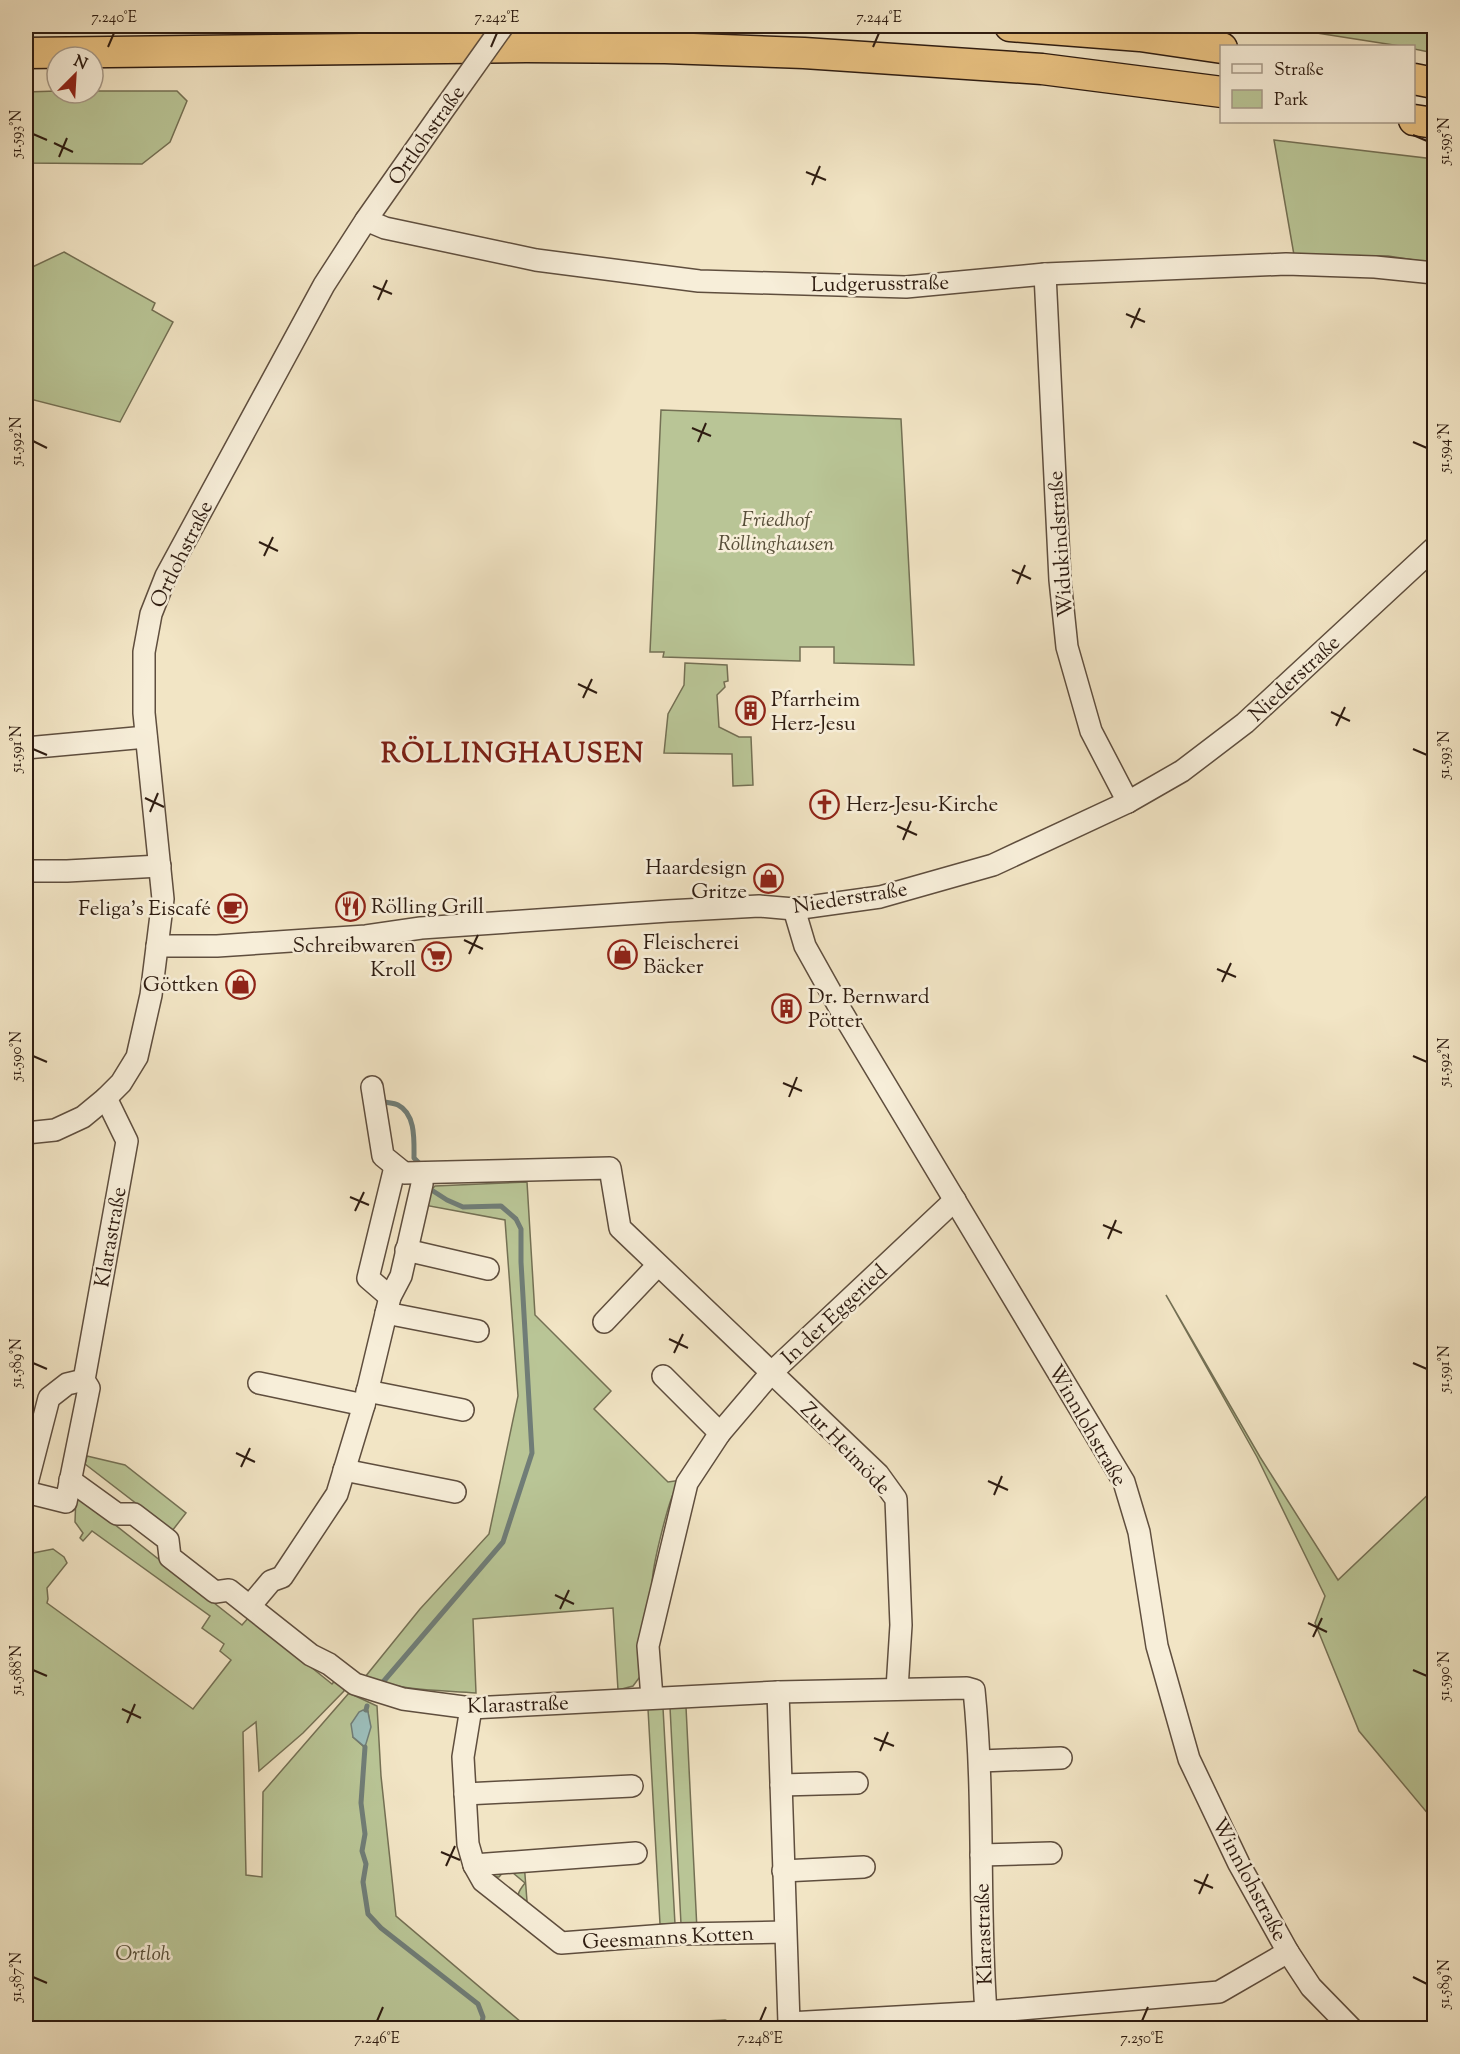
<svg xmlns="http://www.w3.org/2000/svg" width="1460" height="2054" viewBox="0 0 1460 2054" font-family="'Sorts Mill Goudy',serif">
<rect width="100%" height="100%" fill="#f2e5c5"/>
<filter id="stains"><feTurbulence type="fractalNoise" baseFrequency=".00333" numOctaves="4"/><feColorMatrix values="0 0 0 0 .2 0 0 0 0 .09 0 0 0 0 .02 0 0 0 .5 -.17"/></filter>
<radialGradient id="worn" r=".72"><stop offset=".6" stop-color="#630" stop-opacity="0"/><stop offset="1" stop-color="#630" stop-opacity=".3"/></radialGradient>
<g fill="#b9c596" stroke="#747054" stroke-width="1.5" fill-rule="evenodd">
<polygon points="1272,26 1434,26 1434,53 1414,49 1414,46 1400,46"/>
<polygon points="57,91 57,93 93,93 93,91 177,91 187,101 170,142 142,164 26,163 26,92"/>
<polygon points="1274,140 1434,159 1434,263 1388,256 1294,255"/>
<polygon points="64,252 155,303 152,310 173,322 120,422 26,398 26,270"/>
<polygon points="661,410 901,419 914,665 834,663 834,647 800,647 800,661 663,657 664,652 650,652"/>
<polygon points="685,663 727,665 728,681 724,682 725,687 717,695 719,727 739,737 751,737 753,785 733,786 732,754 664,753 668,714 684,685"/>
<path d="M527 1182 535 1315 611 1391 594 1409 668 1482 682 1480C679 1484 676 1488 674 1492 668 1505 648 1579 653 1589L642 1674 633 1686 618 1690 613 1608 473 1619 476 1693C438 1690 400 1691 365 1677L420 1609 489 1534 518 1396 505 1220 424 1205 427 1194 435 1186Z"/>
<polygon points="1166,1295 1260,1457 1338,1580 1434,1489 1434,1821 1359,1731 1315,1623 1325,1596 1257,1457"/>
<polygon points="87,1456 125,1465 186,1513 172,1531 85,1464"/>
<path d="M76 1494 242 1625 249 1617 332 1684 340 1675 344 1691 303 1733 259 1771 256 1722 243 1732 246 1875 262 1877 263 1792 349 1693 377 1706 381 1776 396 1916 528 2028H26V1558L33 1553 53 1549 64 1557 67 1563 47 1588 48 1599 47 1603 193 1709 231 1660 220 1651 224 1644 202 1628 210 1616 92 1531 83 1541 80 1538 83 1533 75 1522ZM368 1712 370 1727 364 1747 353 1737Z"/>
<polygon points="670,1707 686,1707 697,1930 681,1924"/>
<polygon points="663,1708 675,1924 660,1924 648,1709"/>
<path d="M524 1862 527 1901 522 1904C515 1895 519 1891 525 1883L507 1868 499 1877H491L487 1868Z"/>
<polygon points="725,2020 745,2028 563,2028"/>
</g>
<polygon fill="#9cbebb" stroke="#707d77" stroke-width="1.5" points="363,1710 368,1712 371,1727 365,1747 353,1737 351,1724 359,1712"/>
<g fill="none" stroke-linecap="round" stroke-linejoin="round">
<g stroke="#707d77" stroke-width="5">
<path d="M384 1102C388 1103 394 1103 398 1105 416 1114 414 1141 414 1158L420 1164"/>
<polyline points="383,1682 503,1542 532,1453 521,1262 521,1229 516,1219 501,1206 463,1207 447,1200 430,1189"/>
<polyline points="366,1710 367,1706"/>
<polyline points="365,1747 361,1803 365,1834 362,1851 366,1864 363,1882 368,1914 381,1928 478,2004 483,2017 481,2028"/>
</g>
<defs>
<g id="minor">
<polyline points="366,220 385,228 536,260 699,281 906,287 1045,274 1286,264 1375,267 1434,273"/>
<polyline points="1045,274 1060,580 1067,647 1091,731 1128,802"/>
<polyline points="26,748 146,737"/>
<polyline points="26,871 67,871 160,866"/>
<polyline points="794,909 805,946 843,1014 1124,1482 1139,1532 1157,1646 1189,1759 1239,1864 1288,1952 1311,1987 1351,2028"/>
<polyline points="157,946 217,946 366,936 421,928 668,911 759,906 794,909 880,897 993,865 1128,802 1182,771 1245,723 1434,548"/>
<polyline points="372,1087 383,1156 404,1173 610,1168 620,1228 878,1474 896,1499 901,1625 897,1689"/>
<polyline points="26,1133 55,1130 83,1117 106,1098 121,1083 137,1057 151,995 163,899 144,713 144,652 151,614 166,576 324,285 366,220 439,116"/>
<polyline points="406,1250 488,1269"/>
<polyline points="390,1297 368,1278 395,1167"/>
<polyline points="386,1313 478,1331"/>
<polyline points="604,1322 658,1265"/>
<polyline points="663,1376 720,1433"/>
<polyline points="259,1383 364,1405"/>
<polyline points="367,1391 463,1410"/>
<polyline points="344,1470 455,1492"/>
<path d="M70 1480 117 1514H134L168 1540 170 1557 215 1592 229 1590 311 1655 329 1664 355 1684 403 1699 471 1708 778 1692 967 1688 974 1690C985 1797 978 1905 986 2012"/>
<polyline points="26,1487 49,1398 67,1384 84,1380"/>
<polyline points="26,1492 66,1502 89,1388 84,1380 127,1141 106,1098"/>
<polyline points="250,1606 271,1581 282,1577 337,1494 364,1405 390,1297 401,1276 422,1184 422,1173"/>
<polyline points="778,1692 789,2023 986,2012 1219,1992 1288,1952"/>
<polyline points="652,1698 648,1646 687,1483 720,1433 771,1373 955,1200"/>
<polyline points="471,1708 463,1757 468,1844 474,1865 483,1881 561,1943 679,1934 785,1932"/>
<polyline points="980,1761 1061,1758"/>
<polyline points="781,1785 857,1783"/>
<polyline points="465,1794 632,1786"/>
<polyline points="981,1855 1051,1853"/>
<polyline points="474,1865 636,1853"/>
<polyline points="783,1871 864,1867"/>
</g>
<g id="highway">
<polyline points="1010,26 1140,36 1222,48"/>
<polyline points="26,53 526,47 665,48 804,53 1042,69 1222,92"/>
<polyline points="1414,79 1434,83"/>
<polyline points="1414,120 1434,123"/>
</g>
</defs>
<use href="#minor" stroke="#5f4e3e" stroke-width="24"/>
<use href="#highway" stroke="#2e1c11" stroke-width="33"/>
<use href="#minor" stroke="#f7eed9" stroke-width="21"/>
<use href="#highway" stroke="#e9c282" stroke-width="30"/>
<defs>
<polyline id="minor-bridge" points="439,116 503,26"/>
</defs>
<use href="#minor-bridge" stroke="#5f4e3e" stroke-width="24" stroke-linecap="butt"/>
<use href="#minor-bridge" stroke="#f7eed9" stroke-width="21"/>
</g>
<path fill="none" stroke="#2e1c11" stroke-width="2" d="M108 47 114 33M491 47 497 33M873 47 879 33M33 134 47 140M1413 135 1427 141M54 143 73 152M59 157 67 138M806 172 826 180M812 185 820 166M373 286 392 294M378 300 387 280M1126 314 1145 322M1131 328 1140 308M692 428 711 436M33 441 47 448M698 442 706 423M1413 442 1427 448M259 542 278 551M264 556 273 537M1012 570 1031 579M1017 584 1025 565M578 684 597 693M583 698 592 679M1331 712 1350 721M1336 726 1345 707M33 749 47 755M1413 749 1427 755M145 798 164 807M150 812 158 793M897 826 917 835M903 840 911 821M464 940 483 949M469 954 478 935M1217 969 1236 977M1222 982 1231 963M33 1056 47 1062M1413 1056 1427 1062M783 1083 802 1091M789 1097 797 1077M350 1197 369 1205M355 1211 364 1192M1103 1225 1122 1233M1108 1239 1116 1220M669 1339 688 1348M674 1353 683 1334M33 1363 47 1369M1413 1363 1427 1369M236 1453 255 1462M241 1467 250 1448M988 1481 1008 1490M994 1495 1002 1476M555 1595 574 1604M560 1609 569 1590M1308 1623 1327 1632M1313 1637 1322 1618M33 1670 47 1676M1413 1670 1427 1676M122 1709 141 1718M127 1723 135 1704M874 1738 894 1746M880 1751 888 1732M441 1852 460 1860M446 1866 455 1846M1194 1880 1213 1888M1199 1894 1208 1874M33 1977 47 1983M1413 1977 1427 1984M377 2021 383 2007M760 2021 766 2007M1142 2021 1148 2007"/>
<defs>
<symbol id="building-ring" viewBox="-11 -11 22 22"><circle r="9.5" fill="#f7eed9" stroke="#8f2418" stroke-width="1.5"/><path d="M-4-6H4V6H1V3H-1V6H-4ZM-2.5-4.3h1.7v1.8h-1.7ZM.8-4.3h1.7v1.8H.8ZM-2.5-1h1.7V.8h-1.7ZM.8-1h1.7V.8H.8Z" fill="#8f2418"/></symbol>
<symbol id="church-ring" viewBox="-11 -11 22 22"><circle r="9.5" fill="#f7eed9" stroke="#8f2418" stroke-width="1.5"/><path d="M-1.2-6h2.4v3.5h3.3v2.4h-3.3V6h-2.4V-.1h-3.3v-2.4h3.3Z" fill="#8f2418"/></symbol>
<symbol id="shop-ring" viewBox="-11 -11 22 22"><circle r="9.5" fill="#f7eed9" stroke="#8f2418" stroke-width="1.5"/><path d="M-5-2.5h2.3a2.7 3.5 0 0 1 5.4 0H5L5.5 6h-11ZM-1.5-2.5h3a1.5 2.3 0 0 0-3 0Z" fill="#8f2418"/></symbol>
<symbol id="restaurant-ring" viewBox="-11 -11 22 22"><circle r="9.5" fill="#f7eed9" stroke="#8f2418" stroke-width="1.5"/><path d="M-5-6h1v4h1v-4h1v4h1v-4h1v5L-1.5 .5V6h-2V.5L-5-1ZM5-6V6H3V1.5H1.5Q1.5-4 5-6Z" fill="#8f2418"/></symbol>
<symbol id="cafe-ring" viewBox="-11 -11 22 22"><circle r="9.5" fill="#f7eed9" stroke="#8f2418" stroke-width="1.5"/><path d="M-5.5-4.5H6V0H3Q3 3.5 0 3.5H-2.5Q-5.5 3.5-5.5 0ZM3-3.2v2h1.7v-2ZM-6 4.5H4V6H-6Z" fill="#8f2418"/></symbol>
<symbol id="supermarket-ring" viewBox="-11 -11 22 22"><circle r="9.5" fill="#f7eed9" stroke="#8f2418" stroke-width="1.5"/><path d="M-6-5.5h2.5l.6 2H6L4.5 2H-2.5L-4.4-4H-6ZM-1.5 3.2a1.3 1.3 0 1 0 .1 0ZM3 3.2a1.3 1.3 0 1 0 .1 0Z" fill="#8f2418"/></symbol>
</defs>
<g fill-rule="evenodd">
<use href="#building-ring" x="734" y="694" width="33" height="33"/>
<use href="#church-ring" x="808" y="788" width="33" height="33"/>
<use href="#shop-ring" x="752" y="862" width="33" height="33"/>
<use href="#restaurant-ring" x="334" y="890" width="33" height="33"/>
<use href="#cafe-ring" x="216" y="892" width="33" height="33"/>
<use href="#shop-ring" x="606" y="938" width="33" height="33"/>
<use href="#supermarket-ring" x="420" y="940" width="33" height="33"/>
<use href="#shop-ring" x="224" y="968" width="33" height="33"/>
<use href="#building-ring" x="770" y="992" width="33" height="33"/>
</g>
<g text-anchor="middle" stroke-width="5" stroke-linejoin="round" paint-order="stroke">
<g font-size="21" fill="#2e1c11" stroke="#f7eed9">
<text transform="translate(426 135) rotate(-55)" y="7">Ortlohstraße</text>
<text transform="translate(880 283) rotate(-1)" y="7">Ludgerusstraße</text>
<text transform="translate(1060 544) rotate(-94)" y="7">Widukindstraße</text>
<text transform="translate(181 554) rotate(-64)" y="7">Ortlohstraße</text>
<text transform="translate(1294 678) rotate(-43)" y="7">Niederstraße</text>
<text transform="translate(850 897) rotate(-9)" y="7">Niederstraße</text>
<text transform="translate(110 1237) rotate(-80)" y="7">Klarastraße</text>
<text transform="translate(834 1314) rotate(-43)" y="7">In der Eggeried</text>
<text transform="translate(1088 1425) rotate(60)" y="7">Winnlohstraße</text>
<text transform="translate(846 1448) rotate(46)" y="7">Zur Heimöde</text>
<text transform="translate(518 1704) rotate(-2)" y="7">Klarastraße</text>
<text transform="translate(1250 1879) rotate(62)" y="7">Winnlohstraße</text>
<text transform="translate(983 1934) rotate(-92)" y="7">Klarastraße</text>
<text transform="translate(668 1937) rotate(-3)" y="7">Geesmanns Kotten</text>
</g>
<g font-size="21" font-style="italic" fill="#584f39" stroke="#f7eed9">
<text x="776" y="526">Friedhof<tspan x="776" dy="24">Röllinghausen</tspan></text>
<text x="143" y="1960">Ortloh</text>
</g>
<g font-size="21" fill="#2e1c11" stroke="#f7eed9" text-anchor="start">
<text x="771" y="706">Pfarrheim<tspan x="771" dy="24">Herz-Jesu</tspan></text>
<text x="846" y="811">Herz-Jesu-Kirche</text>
<text x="747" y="874" text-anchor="end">Haardesign<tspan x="747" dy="24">Gritze</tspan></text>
<text x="371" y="913">Rölling Grill</text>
<text x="211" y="915" text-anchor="end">Feliga's Eiscafé</text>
<text x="643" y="949">Fleischerei<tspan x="643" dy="24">Bäcker</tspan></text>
<text x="416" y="952" text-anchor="end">Schreibwaren<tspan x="416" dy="24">Kroll</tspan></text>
<text x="219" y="991" text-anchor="end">Göttken</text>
<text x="808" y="1003">Dr. Bernward<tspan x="808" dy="24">Pötter</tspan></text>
</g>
<g font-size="27" font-weight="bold" letter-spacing="1.5" fill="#7a1f14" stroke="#f7eed9">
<text x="513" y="762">RÖLLINGHAUSEN</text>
</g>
</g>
<rect width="1460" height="2054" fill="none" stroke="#f2e5c5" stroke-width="66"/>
<rect x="1220" y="45" width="195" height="78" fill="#f7eed9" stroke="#a79a89" stroke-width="1.5"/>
<rect x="1232" y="64" width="30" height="9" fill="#f7eed9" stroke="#a79a89" stroke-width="1.5"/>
<text x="1274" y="75" font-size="18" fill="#2e1c11">Straße</text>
<rect x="1232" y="90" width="30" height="18" fill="#b9c596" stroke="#a79a89" stroke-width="1.5"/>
<text x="1274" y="105" font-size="18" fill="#2e1c11">Park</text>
<g transform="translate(75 75) rotate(24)"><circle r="28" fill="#f7eed9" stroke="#a79a89" stroke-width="1.5"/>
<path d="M0-4.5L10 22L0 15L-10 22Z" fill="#8f2418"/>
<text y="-9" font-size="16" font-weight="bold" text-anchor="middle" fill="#2e1c11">N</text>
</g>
<rect x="33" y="33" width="1394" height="1988" fill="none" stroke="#2e1c11" stroke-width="2"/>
<g font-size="15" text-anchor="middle" fill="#2e1c11">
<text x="114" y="22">7.240°E</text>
<text x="497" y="22">7.242°E</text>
<text x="879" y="22">7.244°E</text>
<text transform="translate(16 134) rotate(-90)" y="5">51.593°N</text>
<text transform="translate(1444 141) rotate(-90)" y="5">51.595°N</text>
<text transform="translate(16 441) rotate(-90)" y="5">51.592°N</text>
<text transform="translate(1444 448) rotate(-90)" y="5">51.594°N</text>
<text transform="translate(16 749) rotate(-90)" y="5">51.591°N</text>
<text transform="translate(1444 755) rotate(-90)" y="5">51.593°N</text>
<text transform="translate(16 1056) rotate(-90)" y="5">51.590°N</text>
<text transform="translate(1444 1062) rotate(-90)" y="5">51.592°N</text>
<text transform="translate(16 1363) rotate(-90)" y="5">51.589°N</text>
<text transform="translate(1444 1369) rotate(-90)" y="5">51.591°N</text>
<text transform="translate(16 1670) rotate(-90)" y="5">51.588°N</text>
<text transform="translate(1444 1676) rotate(-90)" y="5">51.590°N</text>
<text transform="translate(16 1977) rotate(-90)" y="5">51.587°N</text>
<text transform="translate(1444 1984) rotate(-90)" y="5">51.589°N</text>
<text x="377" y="2043">7.246°E</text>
<text x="760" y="2043">7.248°E</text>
<text x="1142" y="2043">7.250°E</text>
</g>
<rect width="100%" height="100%" filter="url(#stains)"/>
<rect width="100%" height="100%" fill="url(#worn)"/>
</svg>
